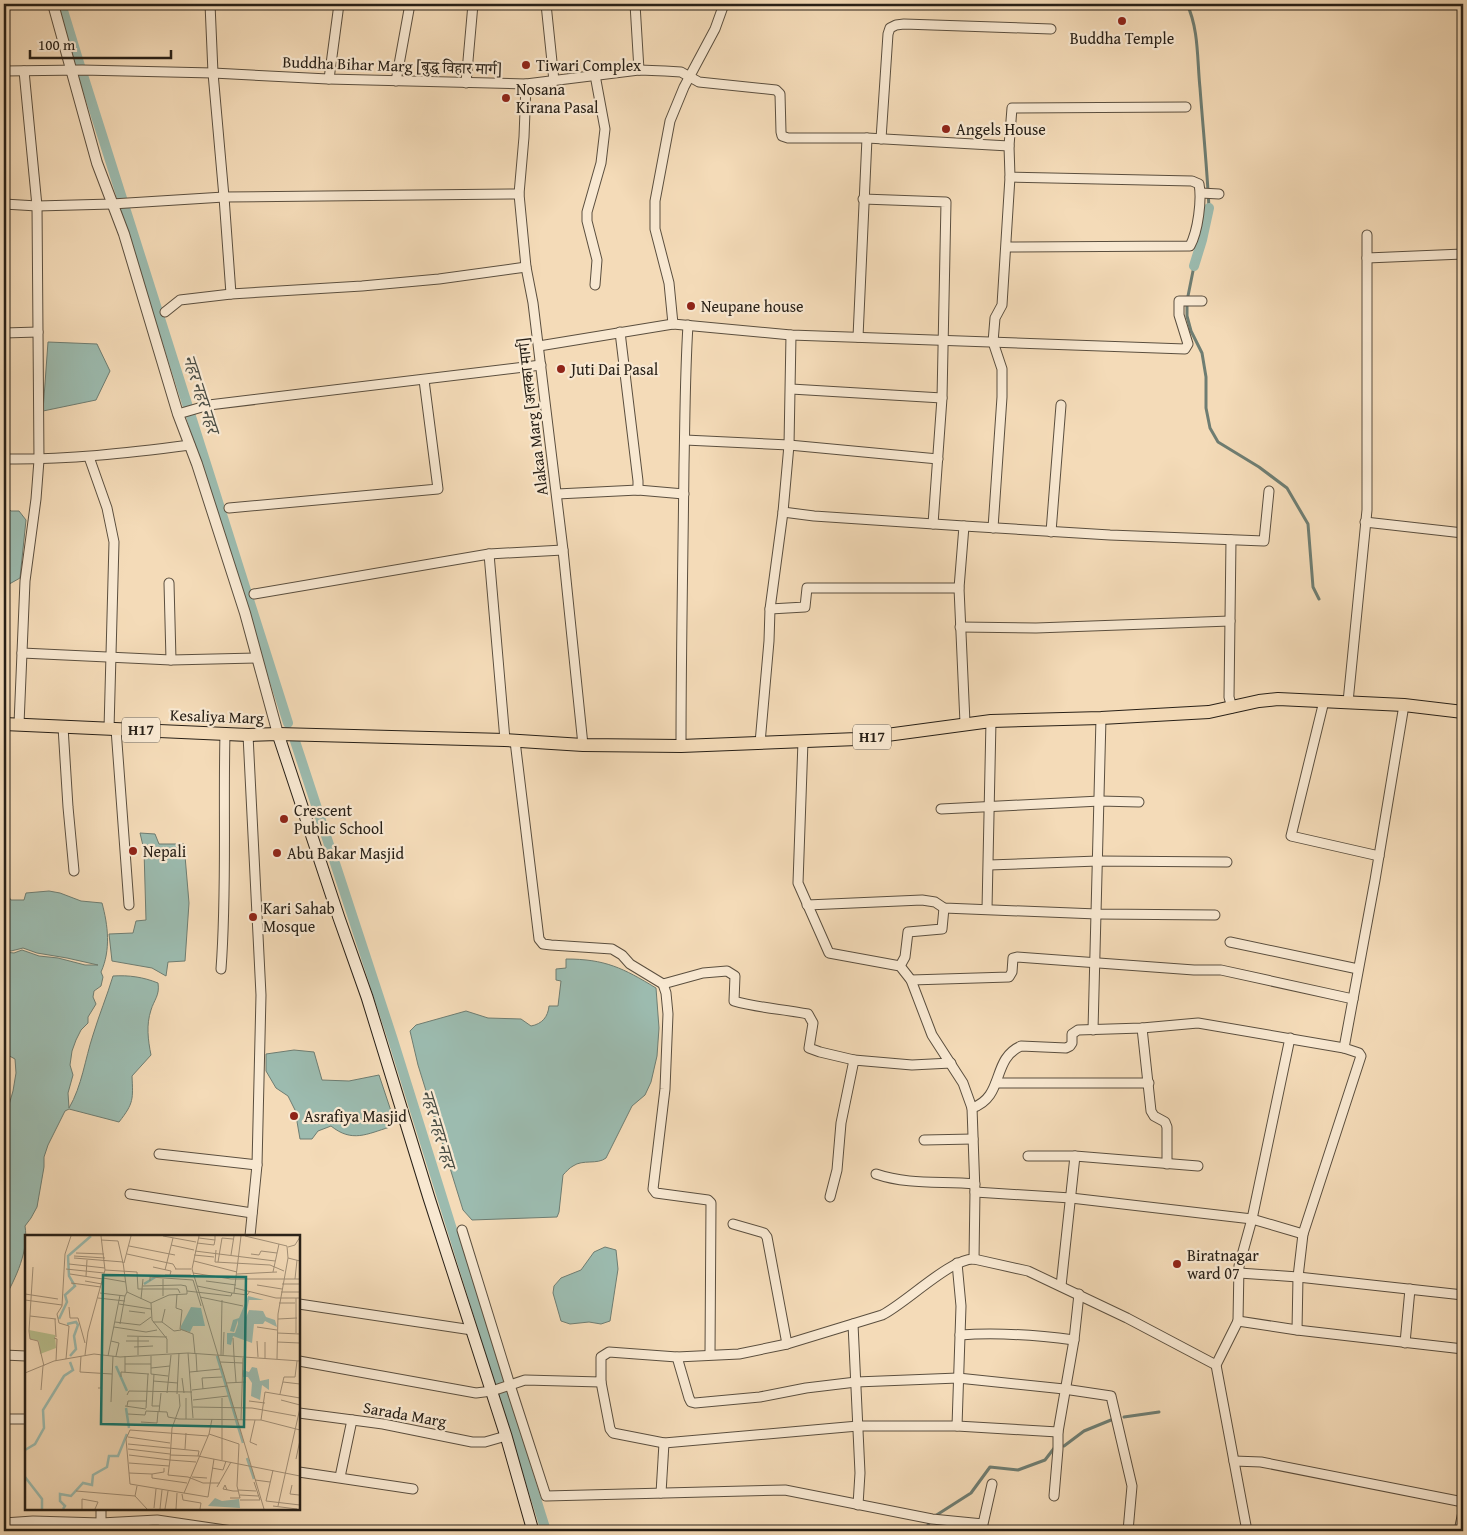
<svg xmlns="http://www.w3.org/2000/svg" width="1467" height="1535" viewBox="0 0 1467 1535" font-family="'Gentium Book Plus','Noto Serif Devanagari',serif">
<rect width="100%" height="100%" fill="#f4dbb8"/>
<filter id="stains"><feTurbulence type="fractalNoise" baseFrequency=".004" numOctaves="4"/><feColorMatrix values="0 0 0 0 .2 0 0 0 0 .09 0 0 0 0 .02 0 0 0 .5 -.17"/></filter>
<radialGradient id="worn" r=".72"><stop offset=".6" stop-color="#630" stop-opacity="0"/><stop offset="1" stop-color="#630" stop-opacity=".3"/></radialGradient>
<g fill="#9cbbaf" stroke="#6e7d72">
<polygon points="48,342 97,344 110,371 96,400 43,411"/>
<polygon points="4,504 11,511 19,511 26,520 20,578 4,587"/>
<polygon points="140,833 155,834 159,844 184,844 189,903 185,961 168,962 166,976 152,968 112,961 109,934 133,933 136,921 146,920 144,850"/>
<path d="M4 889 7 890 8 896 11 900H24L26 893 49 891 60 893 81 901 102 903C108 925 111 950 101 972L103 977 101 986 94 991 93 997 96 1004 88 1017V1023L81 1030 76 1040 72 1051 70 1065 73 1075 68 1093 69 1108C82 1086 85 1059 93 1035 99 1015 107 996 113 976 129 975 143 977 158 983 160 995 154 1000 151 1010 146 1025 148 1040 151 1055L132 1076C133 1099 134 1103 119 1122L69 1109 65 1111 48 1145 44 1157V1167L37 1207 31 1218 25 1226C29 1250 16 1278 4 1299V1122L13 1091 16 1073 15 1059 4 1053V952L14 953 22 950 39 956 58 958 85 965H98L67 958 37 953 23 948 11 951 4 950Z"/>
<path d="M566 959C605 959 623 968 656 988L659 1028 657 1056 651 1082 645 1095 632 1106 606 1158C597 1165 583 1159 573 1166 569 1168 566 1172 563 1175L559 1212 557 1217 472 1220 463 1210 418 1065 410 1031 416 1025 466 1011 488 1018 521 1019 531 1026C542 1024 548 1017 549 1006H558L561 981 556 980V969L566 968Z"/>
<path d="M294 1050 314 1052 322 1080 349 1081 379 1075 392 1114 390 1127C367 1134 352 1143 331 1126L318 1131 312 1139H300L295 1110 288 1096 276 1088 266 1071V1054Z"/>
<polygon points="605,1247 616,1250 618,1269 610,1321 601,1324 589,1322 570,1324 561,1321 553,1293 554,1286 561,1278 581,1270 594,1252"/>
</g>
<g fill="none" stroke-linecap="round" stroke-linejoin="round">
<g stroke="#6e7d72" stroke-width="3">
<path d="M1187 4C1199 30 1197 59 1200 88 1203 128 1207 167 1209 208"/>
<polyline points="1194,266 1187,301 1187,316 1191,331 1202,353 1206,377 1206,408 1210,428 1218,442 1259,467 1287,488 1308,524 1313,587 1319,599"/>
<polyline points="1124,1417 1159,1412"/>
<polyline points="1064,1446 1084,1431 1111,1420"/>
<polyline points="935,1516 971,1493 990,1467 1018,1470 1045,1460 1055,1447"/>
<polyline points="925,1531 930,1521"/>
</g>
<g stroke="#9cbbaf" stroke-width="10">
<polyline points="61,4 80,66"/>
<polyline points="83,75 288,723"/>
<polyline points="1194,266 1202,240 1209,208"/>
<polyline points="294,738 393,1040 546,1531"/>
</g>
<defs>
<g id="minor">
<polyline points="210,4 213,73 224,197 231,294"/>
<polyline points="546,4 554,81"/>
<polyline points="635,4 639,70"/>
<polyline points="4,71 82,70 213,73 328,79 526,84 639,70 665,71 681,72 699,82 776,90 780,94 781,132 782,136 788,138 867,138 1009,146 1012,108 1186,107"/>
<polyline points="329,79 339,4"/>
<polyline points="396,81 410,4"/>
<polyline points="466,83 473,4"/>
<polyline points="526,84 524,137 519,194 526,267 533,303 563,550 583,745"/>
<polyline points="881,139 888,34 890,28 896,25 904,24 1051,29"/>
<polyline points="1201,193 1219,194"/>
<polyline points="863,199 946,202 942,398 933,524"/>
<polyline points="4,204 37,206 112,204 224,197 519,194"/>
<path d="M1007 247 1190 246C1198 231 1202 200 1199 184L1192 181 1010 177 1009 146"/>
<polyline points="1367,258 1463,254"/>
<polyline points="595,285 597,260 587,221 587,212 601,163 605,129 595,75"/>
<polyline points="165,312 180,300 231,294 362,286 439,279 526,267"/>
<polyline points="673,324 669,283 655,229 655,201 670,121 684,87 715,29 724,4"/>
<polyline points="620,332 638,481 638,490"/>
<polyline points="4,333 38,332"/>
<polyline points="858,337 867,138"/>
<polyline points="539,346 673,324 791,335 1185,349 1188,344 1179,315 1179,301 1202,301"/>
<polyline points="791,389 942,398"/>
<polyline points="178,414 209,405 541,365"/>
<polyline points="685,440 789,445 938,459"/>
<polyline points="89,457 107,508 114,542 109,729"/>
<path d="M4 459C67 460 128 453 190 445"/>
<polyline points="557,494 638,490 684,494"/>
<polyline points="229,508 438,489 424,380"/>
<polyline points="783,512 814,516 964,526 959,588 965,723"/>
<polyline points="1365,522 1463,533"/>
<polyline points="964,526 1110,535 1264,541 1269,491"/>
<polyline points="993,528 1002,397 1002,369 993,342 995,318 1002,305 1010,177"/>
<polyline points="1051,532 1061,405"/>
<polyline points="1231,540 1229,697 1232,708"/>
<polyline points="489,554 505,740"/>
<polyline points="169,583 171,660"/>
<polyline points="254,594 489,554 563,550"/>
<polyline points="770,609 805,607 807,588 959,588"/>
<polyline points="960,627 1036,628 1230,621"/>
<polyline points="22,653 171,660 257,658"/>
<polyline points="1324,701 1291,836 1379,856"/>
<polyline points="1348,702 1367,510 1367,235"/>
<polyline points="19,724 25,581 36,499 39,460 37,206 24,71"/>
<polyline points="63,727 68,807 74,871"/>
<polyline points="116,729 129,905"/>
<polyline points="248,735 261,995 257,1165 250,1236"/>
<polyline points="515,741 539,939 543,944 551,945 612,949 622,955 630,964 663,984 666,993 668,1014 665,1089 653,1189 656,1193 708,1200 711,1203 710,1354"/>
<polyline points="803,741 798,883 829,953 900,966 911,980 932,1035 963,1083 972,1108 975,1192 974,1259"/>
<polyline points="760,743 769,641 770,609 783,512 789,445 791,335"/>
<path d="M681 746C681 652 683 559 684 465 685 419 685 372 688 325"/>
<polyline points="941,809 1100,801 1139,802"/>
<polyline points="989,865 1098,861 1227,862"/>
<polyline points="807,905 922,900 935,902 944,908 1097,914 1215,915"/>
<polyline points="987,909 991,721"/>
<polyline points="1230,942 1358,969"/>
<polyline points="900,966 905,957 908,932 942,929 944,908"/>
<path d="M221 969C227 890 223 812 225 734"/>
<polyline points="911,980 1009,977 1012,972 1013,958 1017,957 1194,970 1221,970 1353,999"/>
<path d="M663 984 703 973 727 971 735 976 734 1001C758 1008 783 1009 808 1014L813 1023 809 1048 820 1052 854 1060"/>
<polyline points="1142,1028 1151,1111 1154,1116 1165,1122 1167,1127 1167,1164"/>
<polyline points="1093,1030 1101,718"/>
<polyline points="996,1083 1149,1083"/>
<path d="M972 1108C1005 1097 991 1059 1021 1046L1066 1048 1070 1046 1072 1043V1034L1078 1030 1142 1028 1198 1023 1344 1048"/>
<polyline points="924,1140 973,1139"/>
<polyline points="159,1154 257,1165"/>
<polyline points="1028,1156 1075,1156 1198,1166"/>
<path d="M876 1174C908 1185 941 1181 975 1184"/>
<polyline points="975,1192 1071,1198 1252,1219 1303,1234"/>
<polyline points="130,1194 252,1213"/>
<polyline points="830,1197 837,1170 841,1123 854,1060 912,1065 951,1063"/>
<polyline points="733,1224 764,1233 767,1237 787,1344"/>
<polyline points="462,1230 510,1385 546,1496 785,1490 932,1519 983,1524 992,1484"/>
<polyline points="1239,1273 1298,1277 1463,1295"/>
<polyline points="1061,1286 1075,1156"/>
<polyline points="299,1304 472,1330"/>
<polyline points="1238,1321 1239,1266 1252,1219 1290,1038"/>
<polyline points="853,1324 860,1473 858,1505"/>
<polyline points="1297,1330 1298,1277 1303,1234 1361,1056 1359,1053 1344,1048 1375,880 1404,705"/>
<path d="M960 1335C998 1332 1036 1335 1074 1340"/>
<polyline points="1405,1343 1410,1289"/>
<polyline points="4,1355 26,1356"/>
<polyline points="677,1357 689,1398 691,1402 695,1403 760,1397 806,1388 856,1382 958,1378 1064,1389 1111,1396 1132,1486 1128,1531"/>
<path d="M299 1361 476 1393 492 1391 525 1380 601 1382V1357L609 1352 677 1357 739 1354 787 1344 882 1315C906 1303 951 1258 974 1259L1028 1271 1127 1318 1216 1365 1247 1531"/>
<polyline points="1216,1365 1238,1321 1297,1330 1463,1349"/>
<polyline points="601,1382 610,1429 613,1433 664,1443 858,1426 957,1426 1058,1432"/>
<polyline points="299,1413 383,1424 472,1442 485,1442 506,1436"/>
<polyline points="4,1419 26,1419"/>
<polyline points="957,1426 961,1306 957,1263"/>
<polyline points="1234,1461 1261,1462 1463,1502"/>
<polyline points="299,1472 413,1489"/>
<polyline points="340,1477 352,1420"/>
<polyline points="661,1493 664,1443"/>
<polyline points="1054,1496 1058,1449 1058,1432 1074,1340 1079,1294"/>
<polyline points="4,1523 33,1521 101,1523 157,1520 232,1531"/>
<polyline points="101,1531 101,1509"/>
<polyline points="1459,1531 1463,1512"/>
</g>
<polyline id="tertiary" points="53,4 97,163 124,234 178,414 197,464 245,613 278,734"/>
<polyline id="secondary" points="278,734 339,918 367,997 429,1198 506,1436 533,1531"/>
<polyline id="primary" points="4,724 248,735 278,734 505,740 583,745 681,746 857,739 991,721 1101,718 1209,712 1259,701 1278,699 1404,705 1463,712"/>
</defs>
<use href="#minor" stroke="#5b4f3f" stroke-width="11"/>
<use href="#tertiary" stroke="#5b4f3f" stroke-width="12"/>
<use href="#secondary" stroke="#282017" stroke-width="13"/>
<use href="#primary" stroke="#282017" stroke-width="14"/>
<use href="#minor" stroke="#f8e8d1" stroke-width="9"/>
<use href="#tertiary" stroke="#f8e8d1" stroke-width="10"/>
<use href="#secondary" stroke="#f8e8d1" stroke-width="11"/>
<use href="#primary" stroke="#f4dbb8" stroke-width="12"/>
</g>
<g fill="#8f2418" stroke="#f8e8d1" stroke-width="2">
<circle cx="1122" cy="21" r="5"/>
<circle cx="526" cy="65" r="5"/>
<circle cx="506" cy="98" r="5"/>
<circle cx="946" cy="129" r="5"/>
<circle cx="691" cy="306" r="5"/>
<circle cx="561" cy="369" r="5"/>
<circle cx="284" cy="819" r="5"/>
<circle cx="133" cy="851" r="5"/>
<circle cx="277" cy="853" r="5"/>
<circle cx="253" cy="917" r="5"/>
<circle cx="294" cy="1116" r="5"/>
<circle cx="1177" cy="1264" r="5"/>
</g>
<g text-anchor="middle" stroke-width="4.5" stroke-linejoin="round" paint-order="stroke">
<g fill="#f8e8d1" stroke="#665c4f" stroke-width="1">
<rect x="122" y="717.5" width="38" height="25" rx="4"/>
<rect x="853" y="724.5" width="38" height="25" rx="4"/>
</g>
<g font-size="15" font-weight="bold" fill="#282017">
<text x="141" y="735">H17</text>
<text x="872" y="742">H17</text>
</g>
<g font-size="16" fill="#282017" stroke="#f8e8d1" text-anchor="start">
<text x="1122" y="44" text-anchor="middle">Buddha Temple</text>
<text x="536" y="71">Tiwari Complex</text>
<text x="516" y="95">Nosana<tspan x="516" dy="18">Kirana Pasal</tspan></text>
<text x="956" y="135">Angels House</text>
<text x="701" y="312">Neupane house</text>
<text x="571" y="375">Juti Dai Pasal</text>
<text x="294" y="816">Crescent<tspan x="294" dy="18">Public School</tspan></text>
<text x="143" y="857">Nepali</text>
<text x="287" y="859">Abu Bakar Masjid</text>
<text x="263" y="914">Kari Sahab<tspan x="263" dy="18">Mosque</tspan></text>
<text x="304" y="1122">Asrafiya Masjid</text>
<text x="1187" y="1261">Biratnagar<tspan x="1187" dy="18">ward 07</tspan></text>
</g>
<g font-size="16" fill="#282017" stroke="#f8e8d1">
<text transform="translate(392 65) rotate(2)" y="6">Buddha Bihar Marg [बुद्ध विहार मार्ग]</text>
<text transform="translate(532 417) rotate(-97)" y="6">Alakaa Marg [अलका मार्ग]</text>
<text transform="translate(217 716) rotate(2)" y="6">Kesaliya Marg</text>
<text transform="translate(405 1414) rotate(10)" y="6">Sarada Marg</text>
</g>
<g font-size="18" font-style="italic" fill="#4b4e45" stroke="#f8e8d1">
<text transform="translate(201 394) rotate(72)" y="6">नहर नहर नहर</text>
<text transform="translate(438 1129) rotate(73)" y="6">नहर नहर नहर</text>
</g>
</g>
<g transform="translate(25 1235)">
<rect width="275" height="275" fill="#f4dbb8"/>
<path d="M4 95 30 100 31 113 15 119 14 106 5 104Z" fill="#b9c190"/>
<path d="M223 61 239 65H224L220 85 224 75 238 76 241 82 250 85 252 92 240 86 238 89H229L227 108 208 101 206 110 202 109V98H210L213 89V85L209 97 205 96 208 85 214 83ZM166 72 176 73 180 91H168L165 97 156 95V91ZM227 132 232 133 235 146 244 144V155L237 150 235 165 226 161 227 148 223 142H218V135L224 137ZM190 263 197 266 214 264 215 273 183 271Z" fill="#9cbbaf"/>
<path fill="none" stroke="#9cbbaf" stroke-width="2.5" d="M119 49 132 41M34 84 42 67 40 60 50 51 44 41 43 21 66 1M42 89 51 87 53 90 49 101 51 114 45 121M192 121 211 184M91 131 102 156M101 173 104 193M211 185 218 208M0 215 10 209 19 193 18 175 39 141 48 135 45 127M222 223 229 244M0 242 17 264V274M38 274 40 271 35 266V259L46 261 58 248 67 250 68 240 82 232 84 221H93L102 199"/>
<path fill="none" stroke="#a29078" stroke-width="1" d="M138 1 171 7M174 1 167 34 193 120M220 1 262 11 263 23 275 26M174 3 190 5V1M76 5 93 6 98 28M172 8 189 10 190 5M146 10 169 15M104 11 150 20M263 12 270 10 275 2M191 15 190 27 245 30 259 36M170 16 250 26M51 18 79 19M102 19 148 29 151 34M226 19 234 20 236 16 252 18M169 20 189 22M206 20 209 1M49 21 80 23M49 23 98 27 102 57 126 68 144 60 162 59V56L206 61 207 58M169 26 212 37M193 27 197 3 208 4M99 28 106 1M44 29 80 33M8 32 4 96 5 104 13 106 19 131M128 32 146 36 145 40M41 34 79 38M150 34H166M80 35 112 37 113 54H153L155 58M140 35 148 3M248 37 254 9M168 38 206 44H275M45 39 78 44M212 39 252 37M140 40H166M61 41 62 25M78 43 101 47M138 44V61M270 44 272 25M60 46 77 49M125 46V42L168 45 176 71M181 46 211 50M46 48 76 52M257 49H275M232 50 257 54M118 51 156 50 161 51 162 56M172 51 207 58M210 53 251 63H275M256 57H275M75 58 100 61 102 57M207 58 222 60 225 56M209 58 216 1M0 59 33 64M152 59 151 73 157 75 155 94 168 99 170 119M175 62 218 71M73 63 100 66M271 63V98M116 64 118 44M0 65 37 70M126 68 127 85 142 104V118M254 68H270M94 69 126 74M44 72 45 83H53L60 108M104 76 120 78M5 81 31 84M30 84 31 102M253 84 272 83M90 87 115 90 126 82M128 87H137L140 74M137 87 149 96 156 95M95 89 100 61M89 92 121 97 132 95M232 92 252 95M252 98 275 99M102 101 142 102M29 103 32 104 31 126M208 103 209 121M86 106 94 108 91 121M101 106H124M232 106 233 122M252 107 275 108M109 112 128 111M163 118 168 183M171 119 172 137M60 120 63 97 80 35 76 1M113 120V102M193 120 239 274M196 120 197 65M198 120 199 97M56 121 55 137 87 139M83 121 95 60M126 121V139L143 141M209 121 211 147M240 123V107M41 124 44 91 34 88 32 79 37 71 40 19 46 1M252 124 253 79 263 23M195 127 218 128M100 129H126M126 133 145 131M100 137V121M165 137 195 134M0 138 29 126 69 119 95 122 163 118 275 126M129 139 127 171H135M96 142V137L124 139M157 143 159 158M128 146 153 148M258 147 275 149M201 148 221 147M73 153H76V120M178 154 177 143 197 142M16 155 18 131M167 155 202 151M142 158 146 120M152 159 154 118M154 159 155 171 147 193 145 225 171 227M255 159 259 142H270L272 126M102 160 104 156 167 157M197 163V225M168 165 203 161M256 165 275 170M224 166 240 168M86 167 88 121M100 171 121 174M102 171 103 166H121M168 172 227 173 271 181M121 173 123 139M134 177 136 158M103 179 120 180 121 176 142 177 143 182 154 184 236 185 275 195M161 184V163M216 185 218 123M230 185 225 207 232 210M236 185 240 157 275 163M116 187 132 188 133 177M184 199 214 209 212 251 215 263H205M183 201 105 195 101 204 105 249 183 262 189 224M103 202 145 208M103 209 174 216 173 221M103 214 145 219M160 214 161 198M104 220 145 225 143 240 163 242 178 248H195M145 220 173 221 275 241M271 224 275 205M104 228 144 231M187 233 198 235 201 226M248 235 241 266 275 270M104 238 127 239V243L162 248M127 239 139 237V233M167 242 182 243M230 245 245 247M229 247 235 265M267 250 265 259 274 260M112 251 110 261 122 274M192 252 206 227M202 255 200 250 198 254 208 256H213M213 255 231 256M51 256 110 261M159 258 184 199 187 184M157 259 158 265 176 268 175 274M215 260 233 261M215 265H235M248 271 272 274M253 271 275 173M129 273 131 254M57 274V264L73 267 70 274M135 274 137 255M140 274 143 256M151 274 152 258"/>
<path fill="#0f766e" fill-opacity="0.15" stroke="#0f766e" stroke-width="2.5" d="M78 40 221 42 219 192 76 189Z"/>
<rect width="275" height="275" fill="none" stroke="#282017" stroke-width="2.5"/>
</g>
<rect width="1467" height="1535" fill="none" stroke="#f4dbb8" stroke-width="20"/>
<rect x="5" y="5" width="1457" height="1525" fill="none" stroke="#282017" stroke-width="2.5"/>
<rect x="10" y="10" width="1447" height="1515" fill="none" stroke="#282017"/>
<path d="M30 50v8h141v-8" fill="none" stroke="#282017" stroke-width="2.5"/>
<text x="38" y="50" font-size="15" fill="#282017" stroke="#f8e8d1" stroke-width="4" paint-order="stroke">100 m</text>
<rect width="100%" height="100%" filter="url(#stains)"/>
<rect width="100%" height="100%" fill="url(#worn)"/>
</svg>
